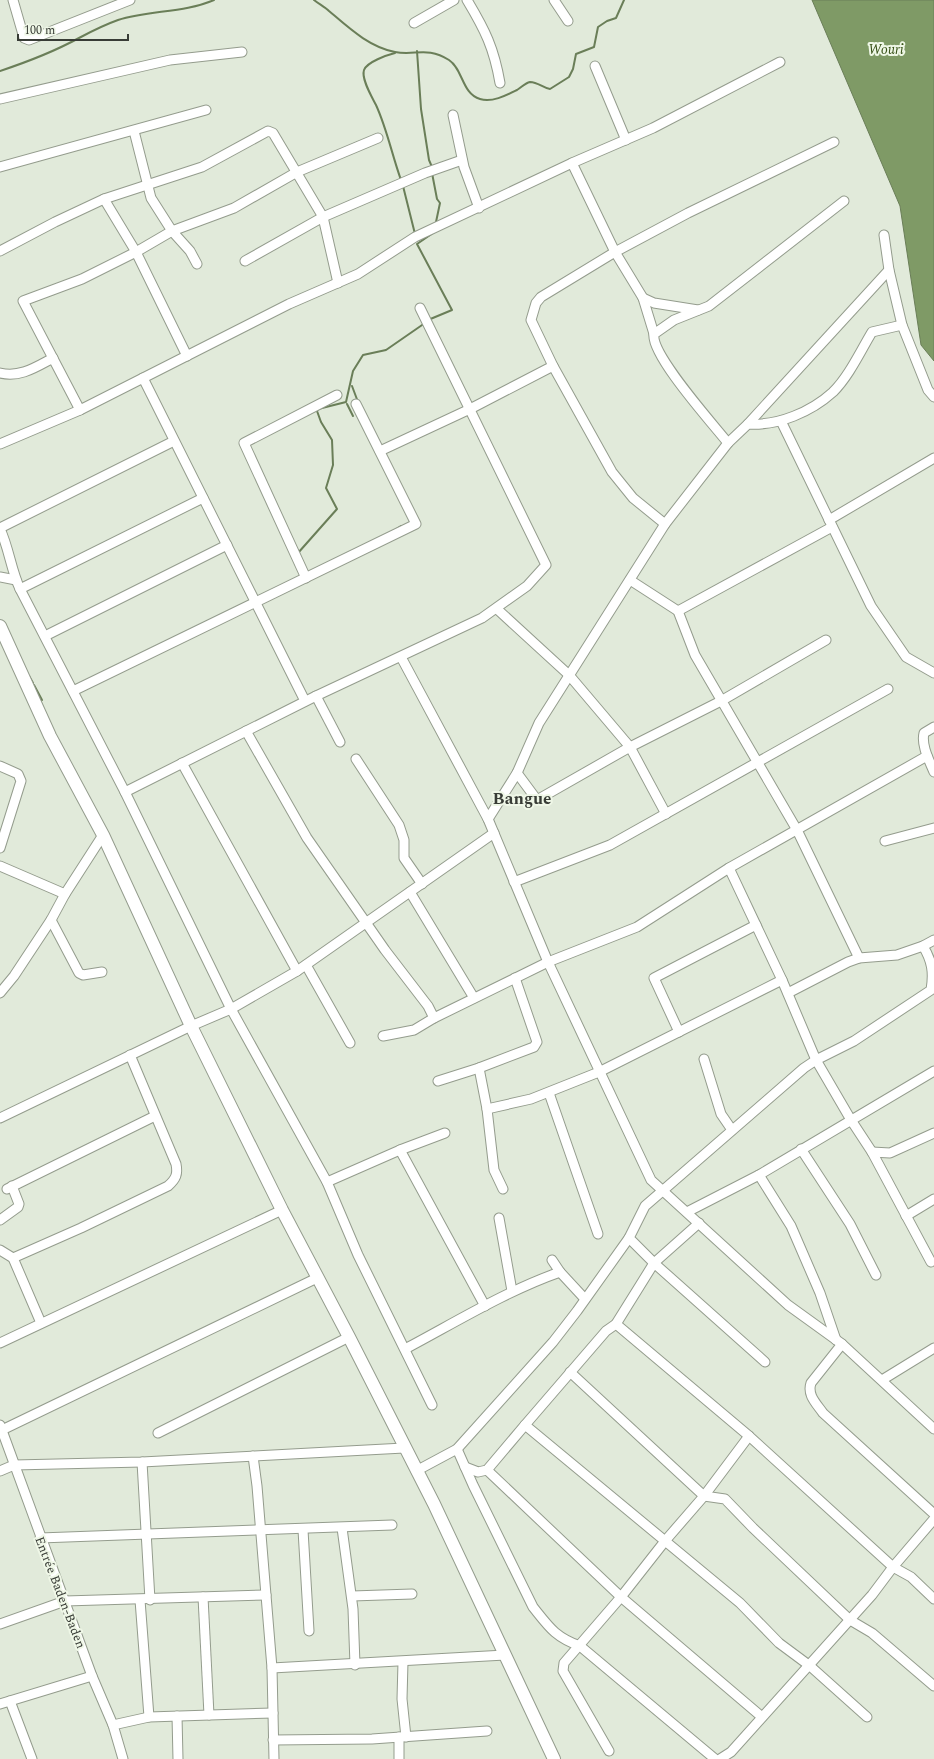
<svg xmlns="http://www.w3.org/2000/svg" width="934" height="1759" viewBox="0 0 934 1759" font-family="Spectral,serif">
<rect width="100%" height="100%" fill="#e1eada"/>
<polygon fill="#7f9a66" stroke="#6a7e58" points="812,0 934,0 934,361 921,345 900,206"/>
<g fill="none" stroke-linecap="round" stroke-linejoin="round">
<g stroke="#6a7e58" stroke-width="2">
<path d="M314 0C319 4 325 7 329 11 349 28 369 47 395 52 415 56 427 46 449 60 463 69 462 94 480 99 492 103 507 95 517 90 522 87 525 83 530 82 538 82 543 88 550 89L569 77 573 69 576 54 594 47 598 27 607 21 616 18 624 0"/>
<polyline points="417,51 421,109 429,160 432,167"/>
<path d="M395 53C387 55 367 62 364 70 361 79 372 97 376 105 387 129 392 155 401 180"/>
<path d="M0 71C24 63 57 50 79 38 92 31 104 25 118 20 149 10 184 13 214 0"/>
<polyline points="432,173 437,199 440,203 436,222"/>
<polyline points="403,186 415,234"/>
<polyline points="428,320 452,310 417,244 436,231"/>
<polyline points="352,386 358,402"/>
<polyline points="347,404 353,416"/>
<polyline points="395,530 401,526"/>
<polyline points="298,553 337,509 326,488 333,465 332,440 321,422 317,411 318,409 346,402 353,371 363,355 386,350 425,323"/>
<polyline points="29,676 33,683"/>
<polyline points="34,685 42,700"/>
</g>
<defs>
<g id="minor">
<polyline points="13,0 24,38 29,40 130,0"/>
<path d="M467 0C485 30 494 48 500 83"/>
<polyline points="554,0 568,21"/>
<polyline points="414,23 454,0"/>
<polyline points="595,66 626,140"/>
<polyline points="0,99 170,60 242,52"/>
<polyline points="453,115 464,167 479,208"/>
<polyline points="134,131 151,198 172,231 190,251 197,264"/>
<polyline points="572,163 615,252 643,298 654,334"/>
<polyline points="0,167 206,110"/>
<polyline points="884,235 889,270 902,325 928,390 934,397"/>
<polyline points="0,251 55,222 104,199 202,167 268,131 273,133 323,217 338,283"/>
<polyline points="245,261 323,217 425,173 462,160"/>
<polyline points="643,298 654,303 698,310"/>
<polyline points="187,356 136,252 172,231 234,208 297,172 378,138"/>
<path d="M0 373C20 378 36 367 53 358"/>
<polyline points="143,378 305,701"/>
<polyline points="80,410 23,301 82,279 136,252 104,199"/>
<polyline points="781,421 871,606 906,657 934,673"/>
<polyline points="748,424 889,270"/>
<path d="M728 443C713 424 650 354 654 334L674 320 709 306 844 201"/>
<polyline points="0,444 80,410 289,304 358,274 415,237 572,163 653,128 780,62"/>
<polyline points="380,451 470,409 553,366"/>
<polyline points="829,520 934,458"/>
<polyline points="665,524 633,498 612,472 553,366 531,320 536,303 541,297 615,252 688,213 834,142"/>
<polyline points="0,528 174,441"/>
<path d="M0 529C9 548 11 570 20 589L125 792 231 1009 327 1182 358 1255 432 1405"/>
<polyline points="0,577 16,580"/>
<polyline points="306,578 244,443 337,395"/>
<polyline points="630,580 678,611 695,655 797,830 859,958"/>
<polyline points="20,589 203,498"/>
<polyline points="497,609 569,675 630,747 666,814"/>
<polyline points="678,611 832,527"/>
<polyline points="45,636 227,545"/>
<polyline points="401,657 488,819 548,962 651,1180 788,1305 842,1344 934,1429"/>
<polyline points="73,691 416,524 356,404"/>
<polyline points="316,696 340,742"/>
<path d="M934 727 924 733C921 745 929 760 934 772"/>
<polyline points="246,731 307,838 385,950 428,1006 434,1018 548,962 637,927 729,868 927,756"/>
<polyline points="356,759 399,825 404,840 404,858 422,884"/>
<polyline points="182,763 297,971"/>
<polyline points="0,766 18,774 21,781 0,848"/>
<polyline points="517,773 537,800 630,747 721,701 826,640"/>
<polyline points="125,792 316,696 482,618 527,586 546,565 420,308"/>
<path d="M488 819 517 773 539 723 665 524 728 443 748 424C778 426 811 412 833 392 849 376 860 352 872 332L902 325"/>
<polyline points="885,841 934,828"/>
<polyline points="0,866 65,894"/>
<path d="M729 868 782 980 816 1060 854 1041 931 990C934 972 932 961 923 946"/>
<polyline points="514,882 610,845 888,689"/>
<polyline points="410,892 474,998"/>
<polyline points="51,920 79,973 83,975 102,972"/>
<polyline points="306,965 350,1043"/>
<polyline points="0,993 14,976 51,920 65,894 103,835"/>
<polyline points="788,993 848,962 859,958 897,955 923,946 934,940"/>
<polyline points="679,1032 654,978 756,925"/>
<polyline points="383,1036 414,1030 434,1018"/>
<polyline points="704,1059 721,1114 732,1130"/>
<polyline points="479,1068 487,1109 494,1170 503,1189"/>
<polyline points="438,1081 479,1068 534,1047 537,1042 515,978"/>
<polyline points="549,1093 598,1234"/>
<polyline points="487,1109 531,1099 599,1072 782,980"/>
<polyline points="0,1118 191,1026 231,1009 297,971 494,833"/>
<polyline points="801,1149 850,1224 876,1275"/>
<polyline points="400,1150 485,1306"/>
<polyline points="872,1152 890,1153 934,1133"/>
<polyline points="759,1175 791,1226 820,1293 836,1340"/>
<polyline points="327,1182 400,1150 445,1133"/>
<polyline points="7,1189 155,1116"/>
<polyline points="687,1212 759,1175 934,1071"/>
<polyline points="906,1216 934,1199"/>
<polyline points="499,1218 512,1291"/>
<polyline points="0,1220 18,1207 19,1204 12,1186"/>
<polyline points="0,1250 13,1258 41,1323"/>
<path d="M13 1258 81 1228 168 1186C176 1179 178 1174 176 1164L130 1055"/>
<polyline points="552,1260 560,1272 585,1299"/>
<polyline points="616,1324 749,1436 893,1567 911,1577 934,1599"/>
<polyline points="0,1343 282,1210"/>
<path d="M842 1344 811 1383C807 1395 816 1403 823 1413L934 1514"/>
<path d="M405 1349C456 1322 506 1291 560 1272"/>
<polyline points="765,1362 654,1263 629,1238 645,1206 804,1068 816,1060 851,1120 872,1152 931,1262"/>
<polyline points="570,1372 704,1496 725,1499 753,1528 850,1620 872,1633 934,1686"/>
<polyline points="882,1380 934,1348"/>
<polyline points="0,1425 92,1676 113,1725 123,1759"/>
<polyline points="525,1425 606,1331 616,1324 654,1263 699,1223"/>
<polyline points="2,1430 317,1278"/>
<polyline points="158,1433 349,1337"/>
<path d="M457 1449 473 1485 533 1607C549 1627 555 1637 580 1646L715 1759"/>
<polyline points="253,1456 257,1486 272,1668 274,1759"/>
<polyline points="142,1462 150,1600"/>
<polyline points="465,1467 478,1472 487,1470 525,1425 740,1603 779,1643 810,1666 867,1717"/>
<polyline points="487,1470 621,1597 762,1717"/>
<polyline points="0,1471 14,1465 142,1462 404,1448"/>
<polyline points="416,1471 457,1449 553,1342 577,1311 629,1238"/>
<polyline points="342,1528 353,1609 355,1665"/>
<polyline points="303,1530 309,1631"/>
<polyline points="40,1538 392,1525"/>
<polyline points="352,1596 412,1594"/>
<polyline points="203,1597 209,1715"/>
<polyline points="140,1600 149,1717"/>
<polyline points="0,1624 65,1601 266,1595"/>
<polyline points="403,1662 402,1699 406,1737"/>
<polyline points="272,1668 505,1655"/>
<polyline points="10,1701 32,1759"/>
<polyline points="0,1704 92,1676"/>
<polyline points="177,1716 178,1759"/>
<polyline points="113,1725 149,1717 273,1713"/>
<polyline points="399,1737 399,1759"/>
<polyline points="273,1740 372,1739 487,1731"/>
<polyline points="609,1751 563,1671 564,1663 621,1597 665,1541 704,1496 749,1436"/>
<polyline points="720,1759 731,1752 872,1595 893,1567 934,1519"/>
</g>
<polyline id="secondary" points="0,626 50,736 103,835 191,1026 282,1210 349,1337 434,1504 554,1759"/>
</defs>
<use href="#minor" stroke="#949c8d" stroke-width="11"/>
<use href="#secondary" stroke="#949c8d" stroke-width="14"/>
<use href="#minor" stroke="#fff" stroke-width="9"/>
<use href="#secondary" stroke="#fff" stroke-width="12"/>
</g>
<g text-anchor="middle" stroke-width="4" stroke-linejoin="round" paint-order="stroke">
<g font-size="13" fill="#383c36" stroke="#eff7e7">
<text transform="translate(61 1592) rotate(69)" y="5">Entrée Baden-Baden</text>
</g>
<g font-size="14" font-style="italic" fill="#365016" stroke="#eff7e7">
<text x="886" y="54">Wouri</text>
</g>
<g font-size="17" font-weight="bold" fill="#383c36" stroke="#eff7e7">
<text x="522" y="804">Bangue</text>
</g>
</g>
<path d="M18 34v6h110v-6" fill="none" stroke="#383c36" stroke-width="2"/>
<text x="24" y="34" font-size="12" fill="#383c36" stroke="#eff7e7" stroke-width="3" paint-order="stroke">100 m</text>
</svg>
